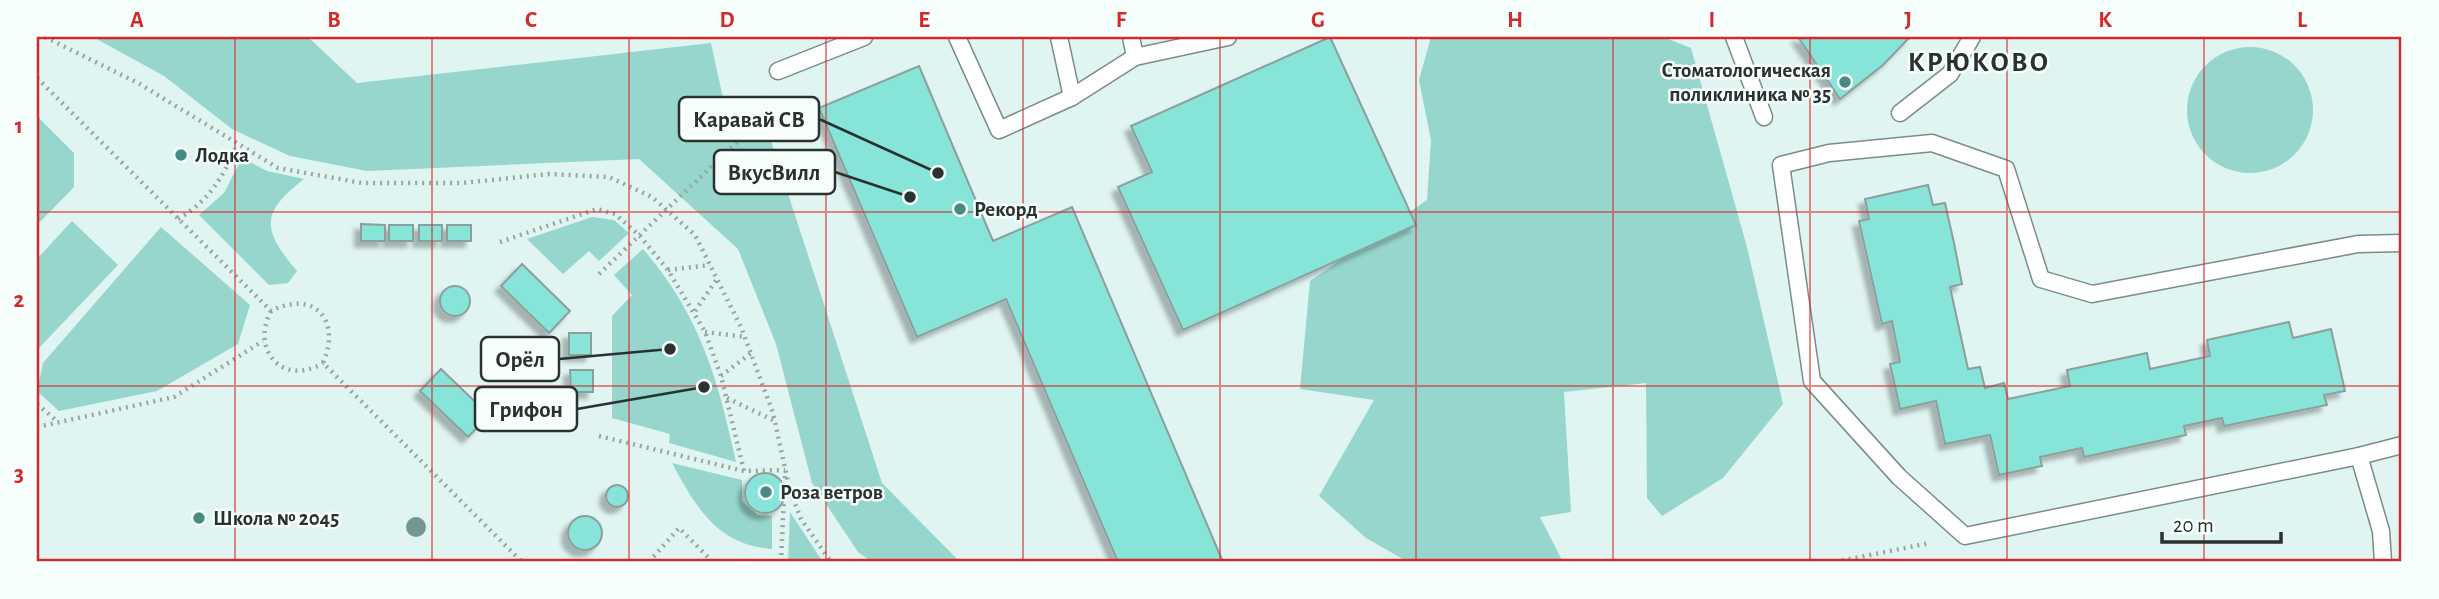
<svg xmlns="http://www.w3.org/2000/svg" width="2439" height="599" viewBox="0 0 2439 599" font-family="'Alegreya Sans',sans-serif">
<defs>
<filter id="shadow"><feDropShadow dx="-6" dy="6" stdDeviation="2" flood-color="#0004"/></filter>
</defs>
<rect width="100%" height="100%" fill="#e0f4f1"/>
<g fill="#97d6cd">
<polygon points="93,37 308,37 357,83 711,43 731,135 768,132 882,483 960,562 872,562 858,552 812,483 776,344 738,249 639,159 367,171 290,156 232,129 164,76"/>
<polygon points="1431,37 1663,37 1691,48 1747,247 1783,404 1723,478 1662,516 1647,498 1646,383 1564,392 1571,512 1540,517 1563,562 1408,562 1366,538 1319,496 1374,400 1300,389 1310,281 1427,200 1431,140 1419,80"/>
<circle cx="2250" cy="110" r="63"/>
<polygon points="37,116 74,153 74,187 37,225"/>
<path d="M242 158 267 171 304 179C260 213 262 230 297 271L288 283 269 285 199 215 224 193Z"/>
<polygon points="592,217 614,220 629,233 599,261 589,251 563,274 527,239"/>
<polygon points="72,221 118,265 37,350 37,259"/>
<polygon points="161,227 250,305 238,344 157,391 59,411 37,391 43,363"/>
<path d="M643 249C700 315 718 379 736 462L669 443 670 434 612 418V316L632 295 614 275Z"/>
<path d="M672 463 742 480V501L758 515 772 516V549C717 545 696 507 672 463Z"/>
<polygon points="790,512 823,562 788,562"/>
</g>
<g fill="#86e4d8" stroke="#8d9f9c" stroke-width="2" filter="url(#shadow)">
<polygon points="1330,37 1416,225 1183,330 1118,187 1152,172 1131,126"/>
<polygon points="1798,37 1910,37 1883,65 1840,99"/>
<polygon points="919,66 993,241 1072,207 1223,562 1118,562 1006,299 917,337 819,108"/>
<polygon points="1928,185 1933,205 1945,203 1954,243 1962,284 1950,287 1968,369 1980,367 1985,388 2004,383 2008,399 2070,386 2067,370 2147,353 2150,369 2210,356 2207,340 2289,322 2293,338 2331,329 2345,391 2324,395 2327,405 2224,426 2222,418 2184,426 2186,435 2084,457 2082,448 2040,457 2042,466 1999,475 1990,435 1945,444 1936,401 1900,409 1890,364 1900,362 1892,321 1882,324 1859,221 1869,219 1865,199"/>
<polygon points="361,224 385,225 385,241 361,241"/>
<rect x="389" y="225" width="24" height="16"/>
<rect x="419" y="225" width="23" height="16"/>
<rect x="447" y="225" width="24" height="16"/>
<polygon points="522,264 570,311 549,333 501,286"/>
<circle cx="455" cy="301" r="15"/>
<rect x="569" y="333" width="22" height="22"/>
<polygon points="441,369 489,415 468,437 420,391"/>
<polygon points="570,370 593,370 593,392 571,392"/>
<circle cx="765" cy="493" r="20"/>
<circle cx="617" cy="496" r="11"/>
<circle cx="585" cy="533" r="17"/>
</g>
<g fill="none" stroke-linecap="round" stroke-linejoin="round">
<defs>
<g id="service">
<polyline points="957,37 999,130 1072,97 1135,57"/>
<polyline points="1059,37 1072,97"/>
<polyline points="1131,37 1135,57 1228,37"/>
<polyline points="1734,37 1764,117"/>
<polyline points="778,71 864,37"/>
<polyline points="1900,113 1950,74 1972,37"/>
<polyline points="2359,456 1965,536 1899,477 1812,381 1781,165 1829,153 1932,143 2006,169 2041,279 2092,294 2358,244 2402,243"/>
<polyline points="2383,562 2381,531 2359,456 2402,445"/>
</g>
</defs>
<use href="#service" stroke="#7a8c8a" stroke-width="19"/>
<g stroke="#97a6a3" stroke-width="4.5" stroke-dasharray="2 5" stroke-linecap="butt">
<polyline points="45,37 138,83 278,168 362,183 462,183 549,174 609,177 652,197 695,235 741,327 773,413 790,491 801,519 831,562"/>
<path d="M37 78 271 311C314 289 342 320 323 363L522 562"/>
<path d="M178 219C209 201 223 177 237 145"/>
<polyline points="500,242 597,209 615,214 639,235 668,270 705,332 721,376 744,471"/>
<polyline points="668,270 710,265"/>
<polyline points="599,274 757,123 768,96"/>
<path d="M271 311C250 351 284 387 323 363"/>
<polyline points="695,311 717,279"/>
<polyline points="705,332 745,337"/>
<polyline points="721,376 751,353"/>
<polyline points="727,398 775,421"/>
<polyline points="37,404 58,422"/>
<polyline points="37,427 174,397 263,341"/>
<polyline points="599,436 744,471 785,470"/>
<polyline points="649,562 679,528 713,562"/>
<polyline points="781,562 785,474"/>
<polyline points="1835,562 1930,543"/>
</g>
<use href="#service" stroke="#fff" stroke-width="16"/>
</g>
<circle fill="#759691" cx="416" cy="527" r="10"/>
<path fill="none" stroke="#d62828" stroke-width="2" stroke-opacity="0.55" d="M235 37V562M432 37V562M629 37V562M826 37V562M1023 37V562M1220 37V562M1416 37V562M1613 37V562M1810 37V562M2007 37V562M2204 37V562M37 212H2402M37 386H2402"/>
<g fill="#468c83" stroke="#f7fffd" stroke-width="2.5">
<circle cx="1845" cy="82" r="7"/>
<circle cx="181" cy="155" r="7"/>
<circle cx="960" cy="209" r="7"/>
<circle cx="766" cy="492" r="7"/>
<circle cx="199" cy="518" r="7"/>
</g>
<g text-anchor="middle" stroke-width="5" stroke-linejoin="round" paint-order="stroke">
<g font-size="21" font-weight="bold" fill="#2a3230" stroke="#f7fffd" text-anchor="start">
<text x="1831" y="77" text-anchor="end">Стоматологическая<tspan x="1831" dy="24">поликлиника № 35</tspan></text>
<text x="195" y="162">Лодка</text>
<text x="974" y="216">Рекорд</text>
<text x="780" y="499">Роза ветров</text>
<text x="213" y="525">Школа № 2045</text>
</g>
<g font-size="28" font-weight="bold" letter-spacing="2" fill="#2a3230" stroke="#f7fffd">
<text x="1979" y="71">КРЮКОВО</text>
</g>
</g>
<path fill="none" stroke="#2a3230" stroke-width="2.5" d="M938 173L819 119M910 197L835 172M670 349L559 359M704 387L577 409"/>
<g fill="#2a3230" stroke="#f7fffd" stroke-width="2.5">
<circle cx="938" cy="173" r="7"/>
<circle cx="910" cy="197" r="7"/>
<circle cx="670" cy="349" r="7"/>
<circle cx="704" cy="387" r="7"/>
</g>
<g fill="#f7fffd" stroke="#2a3230" stroke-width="2.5">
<rect x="679" y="97" width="140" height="44" rx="7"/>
<rect x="714" y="150" width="121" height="44" rx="7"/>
<rect x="481" y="337" width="78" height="44" rx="7"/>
<rect x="475" y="387" width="102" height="44" rx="7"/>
</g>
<g font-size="23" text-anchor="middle" font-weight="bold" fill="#2a3230">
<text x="749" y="127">Каравай СВ</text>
<text x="774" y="180">ВкусВилл</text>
<text x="520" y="367">Орёл</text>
<text x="526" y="417">Грифон</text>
</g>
<rect width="2439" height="599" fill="none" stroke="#f7fffd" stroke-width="77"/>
<path d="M2162 532v10h119v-10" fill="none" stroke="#2a3230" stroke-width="3.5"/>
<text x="2173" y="532" font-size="21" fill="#2a3230" stroke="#f7fffd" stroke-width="5" paint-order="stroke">20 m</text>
<rect x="38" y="38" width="2362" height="522" fill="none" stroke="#d62828" stroke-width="2.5"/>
<g font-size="23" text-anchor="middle" font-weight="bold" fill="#d62828">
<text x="137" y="27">A</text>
<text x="334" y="27">B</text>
<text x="531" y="27">C</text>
<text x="727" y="27">D</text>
<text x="924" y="27">E</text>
<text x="1121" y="27">F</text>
<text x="1318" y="27">G</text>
<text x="1515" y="27">H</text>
<text x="1712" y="27">I</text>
<text x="1908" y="27">J</text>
<text x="2105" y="27">K</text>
<text x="2302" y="27">L</text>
<text x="19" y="133">1</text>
<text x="19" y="307">2</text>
<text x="19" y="481">3</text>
</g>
</svg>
